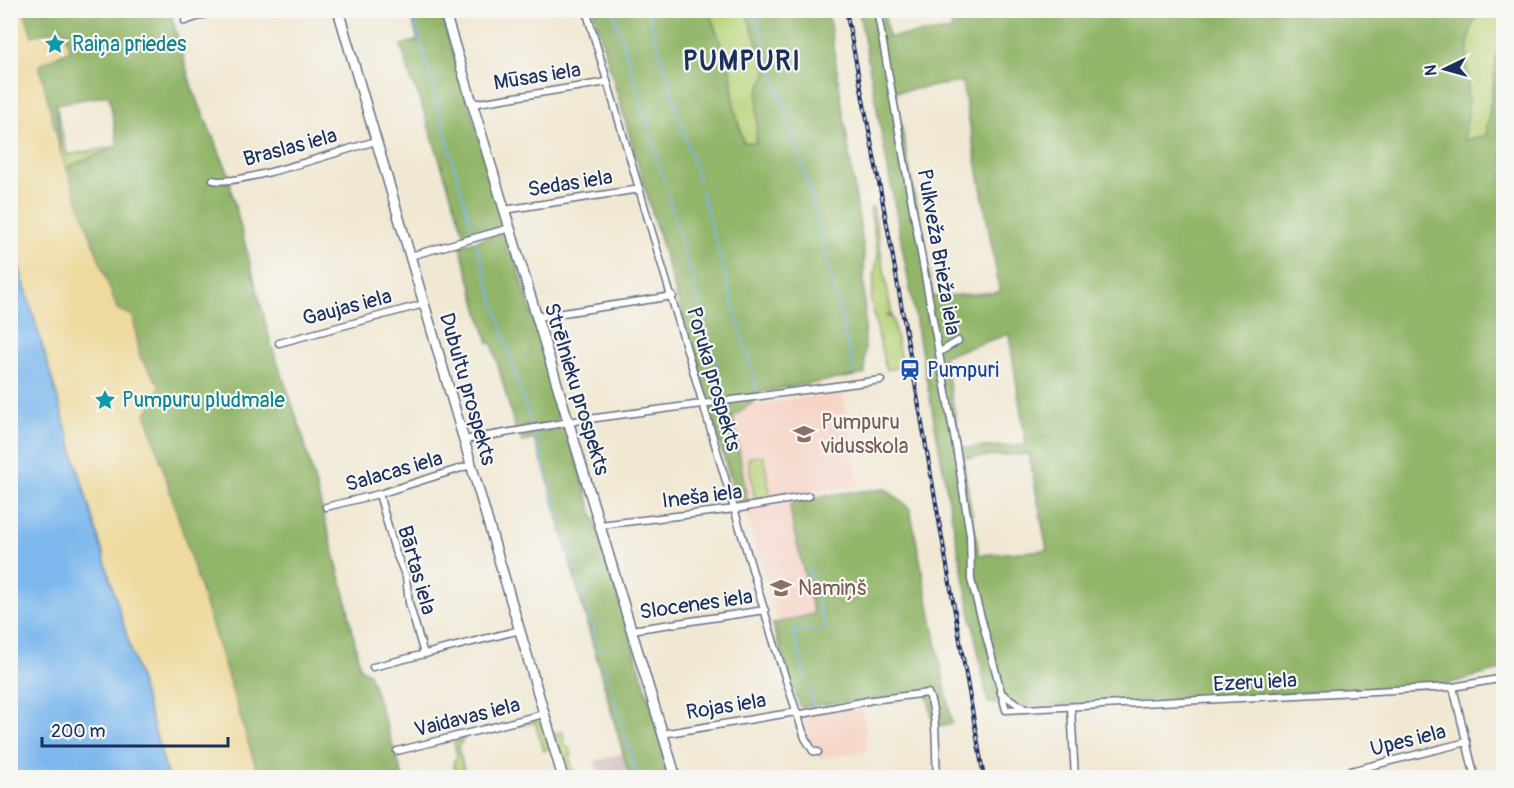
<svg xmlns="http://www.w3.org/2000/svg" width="1514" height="788" viewBox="0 0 1514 788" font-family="Pangolin,sans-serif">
<rect width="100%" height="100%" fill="#f6f6f2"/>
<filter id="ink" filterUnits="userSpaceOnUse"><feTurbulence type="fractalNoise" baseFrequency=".0167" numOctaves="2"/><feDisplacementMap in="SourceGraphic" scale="12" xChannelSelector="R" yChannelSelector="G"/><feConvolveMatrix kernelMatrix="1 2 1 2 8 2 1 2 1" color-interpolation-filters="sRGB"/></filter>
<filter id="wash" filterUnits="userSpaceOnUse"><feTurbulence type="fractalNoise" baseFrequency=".008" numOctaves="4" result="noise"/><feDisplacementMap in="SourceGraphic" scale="24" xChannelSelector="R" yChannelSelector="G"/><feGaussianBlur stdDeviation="1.35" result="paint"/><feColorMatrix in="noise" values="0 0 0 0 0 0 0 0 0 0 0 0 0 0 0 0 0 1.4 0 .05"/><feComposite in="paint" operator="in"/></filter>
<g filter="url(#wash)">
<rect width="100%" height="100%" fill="#f1e8d3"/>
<g fill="#f6d2c4">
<polygon points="843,393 859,485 740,501 721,409"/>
<polygon points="790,503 793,527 814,615 778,623 745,509"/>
<polygon points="862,705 868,751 819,759 817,748 812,748 802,716"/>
</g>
<polygon fill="#d1bfbe" points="624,753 629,777 599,777 595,761"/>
<g fill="#b9d379" stroke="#6a816c" stroke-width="1.5">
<polygon points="709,11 746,11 767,72 758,93 757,143 744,143 734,107 731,73"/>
<path d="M1482 11H1503L1486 137 1464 141C1465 131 1467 122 1468 112 1470 84 1459 31 1482 11Z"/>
<polygon points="56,104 67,155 119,146 66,168 61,153"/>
<polygon points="873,207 892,316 890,317 889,313 886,316 893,319 902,367 886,370 871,300 878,254 870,208"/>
<polygon points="763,455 771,497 755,499 748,458"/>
<polygon points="533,719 541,719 551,747 544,751 535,722 514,727 514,724"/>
<polygon points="563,732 564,745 570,749 572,755 569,756 575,777 567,777 554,733"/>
<polygon points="465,737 458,747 466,777 457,777 453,763 457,755 454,743"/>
</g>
<g fill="#92b569" stroke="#567264" stroke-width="1.5" fill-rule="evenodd">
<path d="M949 10 1482 11C1459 31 1470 84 1468 112 1467 122 1465 131 1464 140L1486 136 1503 19 1504 612 1501 613 1503 669 1440 686 1032 707 988 703 952 518 859 11H884L888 37 952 30ZM962 82 1000 292 933 297 895 92ZM1009 334 1026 445 961 448 944 356ZM1029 454 1047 550 979 555 962 458Z"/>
<polygon points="24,11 170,11 192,88 230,177 231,190 271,344 301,430 346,599 360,668 369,673 403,777 259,777 146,414 160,386 140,357 133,316 117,310 66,168 118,146 109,95 56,104 61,153 39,65 70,50 32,36"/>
<polygon points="410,11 440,11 504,220 496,228 465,237 418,94 412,83 401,45 418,40"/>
<polygon points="593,11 709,11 731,73 734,107 743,142 756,143 758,93 767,72 746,11 828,11 864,253 865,374 762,392 760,397 733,417 748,504 737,502"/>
<path d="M498 234H508L562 413C556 429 529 426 515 428L492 343H488L460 246Z"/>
<polygon points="563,427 567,429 673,777 638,777 628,771 545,471 534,439 522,442 520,435"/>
<polygon points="886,489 910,509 952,723 934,727 927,693 800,707 772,624 814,614 793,527 790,503 841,493"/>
</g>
<polygon fill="#eeda9e" stroke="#84847e" stroke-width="1.5" points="11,11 24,11 32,36 63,28 70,50 39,65 61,153 117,309 133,316 140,357 160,386 146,414 259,777 168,777 11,239"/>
<polygon fill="#7bb7ed" stroke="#4b73a6" stroke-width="1.5" points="10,239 11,239 168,777 11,777"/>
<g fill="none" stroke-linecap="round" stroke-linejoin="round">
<g stroke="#7bb7ed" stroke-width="1.5">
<path d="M411 10C434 82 450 156 472 228"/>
<polyline points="613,10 649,129"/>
<polyline points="647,10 699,182"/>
<polyline points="754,10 807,181 855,373"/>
<polyline points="651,137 665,185"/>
<polyline points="701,190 758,392"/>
<polyline points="668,194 724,391"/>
<polyline points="476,242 531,425"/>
<polyline points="534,433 600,653"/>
<polyline points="603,662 638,778"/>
<polyline points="807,681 793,631 825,630 809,568"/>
<polyline points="808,687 814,708"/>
</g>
</g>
</g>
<g filter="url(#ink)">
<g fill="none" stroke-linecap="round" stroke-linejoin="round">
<defs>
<g id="street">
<polyline points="586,10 774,643 805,738 813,751 818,752"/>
<polyline points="877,10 957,453 970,535 971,580 1006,710 1453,687 1504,678"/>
<polyline points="185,21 218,10"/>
<polyline points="472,104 607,82"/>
<path d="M213 180C236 187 346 149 376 141"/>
<polyline points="504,210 640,189"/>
<polyline points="410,256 510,228"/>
<polyline points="537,317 673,296"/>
<polyline points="279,343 424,304"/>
<polyline points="940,352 958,341"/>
<polyline points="464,440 581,420 881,380"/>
<polyline points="379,494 395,551 406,577 409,603 424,654"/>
<polyline points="326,507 379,494 471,465"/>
<polyline points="600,525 735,509 809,496"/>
<polyline points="631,630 765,610"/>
<polyline points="373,667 520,630"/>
<polyline points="1453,687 1475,778"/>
<polyline points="1001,693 1025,709"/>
<polyline points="1071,707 1075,778"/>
<path d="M797 715 872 700 928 693C938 713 935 754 937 778"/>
<polyline points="662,734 796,712"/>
<polyline points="397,751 544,714"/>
<polyline points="1322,778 1467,742"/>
</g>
<g id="primary">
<polyline points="338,10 563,778"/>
<polyline points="444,10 676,778"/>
</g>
</defs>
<use href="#street" stroke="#667087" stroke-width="9"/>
<use href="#primary" stroke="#667087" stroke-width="12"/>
<use href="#street" stroke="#fff" stroke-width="6"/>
<use href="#primary" stroke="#fff" stroke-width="9"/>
<defs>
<polyline id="rail" points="846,10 889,235 984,778"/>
</defs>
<use href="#rail" stroke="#1b2f5e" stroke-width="4"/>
<use href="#rail" stroke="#f6f6f2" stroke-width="1.5" stroke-dasharray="4.5" stroke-linecap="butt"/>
</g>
</g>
<defs>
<symbol id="sight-bare" viewBox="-9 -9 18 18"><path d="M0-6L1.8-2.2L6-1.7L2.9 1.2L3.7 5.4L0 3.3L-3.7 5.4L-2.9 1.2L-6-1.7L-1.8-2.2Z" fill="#0f9aa8" stroke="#f6f6f2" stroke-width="2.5" paint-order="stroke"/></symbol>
<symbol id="station-bare" viewBox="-9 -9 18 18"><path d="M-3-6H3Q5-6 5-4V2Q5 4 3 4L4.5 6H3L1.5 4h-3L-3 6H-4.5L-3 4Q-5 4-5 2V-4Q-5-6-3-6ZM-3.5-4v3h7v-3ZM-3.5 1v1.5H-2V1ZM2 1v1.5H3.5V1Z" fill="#1a4fb4" stroke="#f6f6f2" stroke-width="2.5" paint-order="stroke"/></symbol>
<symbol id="school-bare" viewBox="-9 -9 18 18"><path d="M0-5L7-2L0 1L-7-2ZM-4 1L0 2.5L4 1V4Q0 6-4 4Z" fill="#8d6e63" stroke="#f6f6f2" stroke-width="2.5" paint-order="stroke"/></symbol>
</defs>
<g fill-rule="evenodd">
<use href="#sight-bare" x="40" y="29" width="30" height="30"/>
<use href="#station-bare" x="895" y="355" width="30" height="30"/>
<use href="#sight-bare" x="90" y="385" width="30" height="30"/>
<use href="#school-bare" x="789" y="419" width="30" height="30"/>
<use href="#school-bare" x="766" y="573" width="30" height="30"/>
</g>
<g text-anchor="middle" stroke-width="4.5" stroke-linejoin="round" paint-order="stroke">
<g font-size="21" fill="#0d838f" stroke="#f6f6f2" text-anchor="start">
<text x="72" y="51">Raiņa priedes</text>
<text x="122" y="407">Pumpuru pludmale</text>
</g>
<g font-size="21" fill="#1b2f5e" stroke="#f6f6f2">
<text transform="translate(537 76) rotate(-9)" y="7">Mūsas iela</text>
<text transform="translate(290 147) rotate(-15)" y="7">Braslas iela</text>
<text transform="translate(570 183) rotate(-9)" y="7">Sedas iela</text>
<text transform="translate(939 252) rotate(80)" y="7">Pulkveža Brieža iela</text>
<text transform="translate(347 307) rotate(-15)" y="7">Gaujas iela</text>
<text transform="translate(714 379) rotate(74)" y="7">Poruka prospekts</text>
<text transform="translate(468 389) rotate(74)" y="7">Dubultu prospekts</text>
<text transform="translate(577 389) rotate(73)" y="7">Strēlnieku prospekts</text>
<text transform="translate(394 471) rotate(-16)" y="7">Salacas iela</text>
<text transform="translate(702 496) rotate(-7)" y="7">Ineša iela</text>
<text transform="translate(417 570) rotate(74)" y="7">Bārtas iela</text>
<text transform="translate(696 604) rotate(-8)" y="7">Slocenes iela</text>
<text transform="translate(1255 682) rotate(-3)" y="7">Ezeru iela</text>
<text transform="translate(726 706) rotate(-9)" y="7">Rojas iela</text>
<text transform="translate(467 717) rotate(-14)" y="7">Vaidavas iela</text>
<text transform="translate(1408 740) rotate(-14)" y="7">Upes iela</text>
</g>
<g font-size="21" fill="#164399" stroke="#f6f6f2" text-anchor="start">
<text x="927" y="377">Pumpuri</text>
</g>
<g font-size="21" fill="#785e54" stroke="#f6f6f2" text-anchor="start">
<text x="821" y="429">Pumpuru<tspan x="821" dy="24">vidusskola</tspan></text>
<text x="798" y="595">Namiņš</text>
</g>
<g font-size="27" font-weight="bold" letter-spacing="1.5" fill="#1b2f5e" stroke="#f6f6f2">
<text x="742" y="70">PUMPURI</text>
</g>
</g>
<rect width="1514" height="788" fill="none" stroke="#f6f6f2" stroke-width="36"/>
<g transform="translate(1445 69) rotate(265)" stroke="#f6f6f2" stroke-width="4.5" paint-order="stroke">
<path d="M0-4.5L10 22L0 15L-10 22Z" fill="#1b2f5e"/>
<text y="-9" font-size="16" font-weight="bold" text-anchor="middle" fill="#1b2f5e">N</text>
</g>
<path d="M42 737v9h186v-9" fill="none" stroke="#1b2f5e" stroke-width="3"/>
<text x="51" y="737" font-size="18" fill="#1b2f5e" stroke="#f6f6f2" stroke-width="4.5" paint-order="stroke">200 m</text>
</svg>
